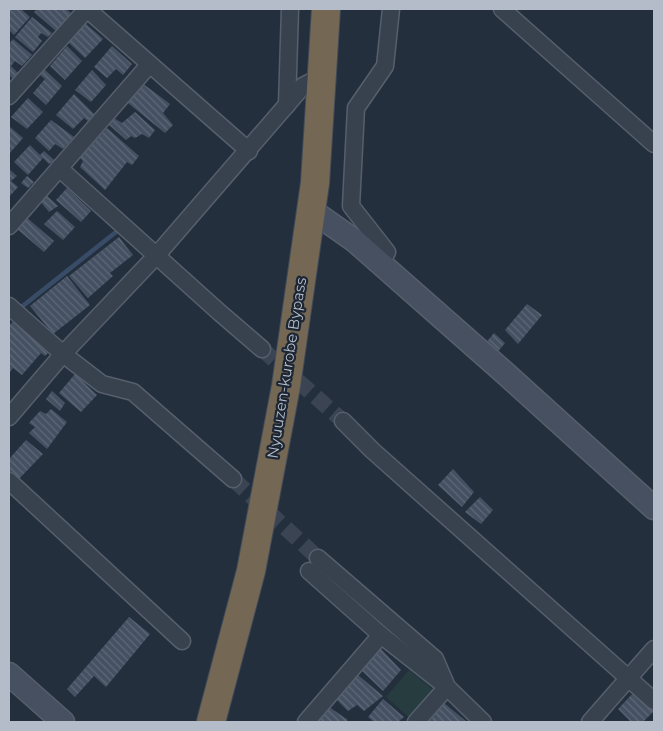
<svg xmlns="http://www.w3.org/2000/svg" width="663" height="731" viewBox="0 0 663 731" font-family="Montserrat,sans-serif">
<defs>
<pattern id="building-back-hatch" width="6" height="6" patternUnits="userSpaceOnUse" patternTransform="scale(1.25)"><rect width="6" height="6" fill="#455162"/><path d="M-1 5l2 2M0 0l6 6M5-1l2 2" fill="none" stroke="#5d6877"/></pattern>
</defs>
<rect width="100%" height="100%" fill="#242f3e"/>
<polygon fill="#263c3f" points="409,670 436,692 413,721 386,697"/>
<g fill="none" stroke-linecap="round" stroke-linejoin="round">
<polyline stroke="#394c67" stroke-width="4.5" points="19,309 116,232"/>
</g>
<g fill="url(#building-back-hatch)">
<polygon points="9,9 21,9 30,17 14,35 9,30"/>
<polygon points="37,9 66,9 71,13 56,31 34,12"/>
<polygon points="32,17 52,33 48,37 41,33 38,37 42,41 33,52 15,37"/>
<polygon points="85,23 103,39 85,58 68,42"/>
<polygon points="13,39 32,55 22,66 15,61 11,66 19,74 13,79 9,75 9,44"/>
<polygon points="67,46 82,61 65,80 50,66"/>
<polygon points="112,46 132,64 123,75 116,69 107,78 94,67"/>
<polygon points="44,69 62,86 46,105 33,93 45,79 40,75"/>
<polygon points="92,70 106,85 91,102 75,90"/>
<polygon points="142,83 170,104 163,113 173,125 165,133 128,103"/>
<polygon points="74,94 94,114 88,121 84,118 73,129 56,115"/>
<polygon points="28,98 43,112 27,129 11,117"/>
<polygon points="135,112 155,130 149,138 142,134 135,138 131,136 126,140 108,124 114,118 122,123"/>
<polygon points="51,120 74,137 63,149 55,144 49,151 35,138"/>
<polygon points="9,126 23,138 9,154"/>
<polygon points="107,128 139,156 132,165 127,162 105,190 80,167 83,161 80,158"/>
<polygon points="30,145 40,155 44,151 54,160 49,164 43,158 28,175 14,162"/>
<polygon points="9,169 17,176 11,181 18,187 9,197"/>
<polygon points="27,176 34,182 28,188 21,183"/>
<polygon points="67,188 91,211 81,222 56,200"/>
<polygon points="45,194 58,206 49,212 40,201"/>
<polygon points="57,211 75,227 63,240 44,224"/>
<polygon points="26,217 54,241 44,252 16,228"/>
<polygon points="119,237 133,255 110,273 113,276 88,298 69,276"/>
<polygon points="67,276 90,305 53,334 30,306"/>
<polygon points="527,304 542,315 518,344 505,330"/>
<polygon points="14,320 50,351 45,356 41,353 22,375 13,368 9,373 9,326"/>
<polygon points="494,333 505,343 496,354 485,344"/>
<polygon points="75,374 97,395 81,412 59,393"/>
<polygon points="52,391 65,403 60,411 46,399"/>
<polygon points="51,409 67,422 47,449 29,433 35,427 29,423 40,411 46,414"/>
<polygon points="26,440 43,454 16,482 9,477 9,459"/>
<polygon points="453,469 474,492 462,507 438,485"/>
<polygon points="480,497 493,510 481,524 465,512"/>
<polygon points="129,617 150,634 106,687 94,676 75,697 67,689"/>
<polygon points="380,648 401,670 383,691 360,669"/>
<polygon points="358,675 383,696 364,711 357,705 348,711 335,698"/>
<polygon points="635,691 654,711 643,722 631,722 618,709"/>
<polygon points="383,699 404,717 398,722 386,721 385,722 374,722 368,717"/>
<polygon points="444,703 467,722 429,722"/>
<polygon points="329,707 348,720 345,722 316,722"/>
</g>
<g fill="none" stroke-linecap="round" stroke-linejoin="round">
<g stroke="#3a4453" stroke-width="16" stroke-dasharray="16 8" stroke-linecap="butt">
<polyline points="262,349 343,421"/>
<polyline points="233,479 318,558"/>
</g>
<defs>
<g id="street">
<polyline points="87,9 249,151"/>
<polyline points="502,9 654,144"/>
<polyline points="9,96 87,9"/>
<polyline points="287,105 290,9"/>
<polyline points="59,168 219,312 262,349"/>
<polyline points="9,226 149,65"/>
<polyline points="381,264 387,252 351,206 356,108 385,66 391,9"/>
<polyline points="9,306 63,354 102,384 133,392 233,479"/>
<polyline points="9,417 63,354 156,256 303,86 322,76"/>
<polyline points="343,421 373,451 654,701"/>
<polyline points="9,481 182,641"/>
<polyline points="318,558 435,659 447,687 483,722"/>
<polyline points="309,571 381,635"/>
<polyline points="306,722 381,635 447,687 416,722"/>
<polyline points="590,722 654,649"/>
</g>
<g id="secondary">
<polyline points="311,210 355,241 506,374 654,508"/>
<polyline points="9,674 63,722"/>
</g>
<polyline id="highway" points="211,722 251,571 286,386 315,183 326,9"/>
</defs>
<use href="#street" stroke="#565f6c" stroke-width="19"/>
<use href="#secondary" stroke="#565f6c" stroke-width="25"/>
<use href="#highway" stroke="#434c59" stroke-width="30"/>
<use href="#street" stroke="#38414e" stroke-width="16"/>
<use href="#secondary" stroke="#465061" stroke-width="22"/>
<use href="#highway" stroke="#746855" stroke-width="28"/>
</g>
<g text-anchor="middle" stroke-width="4.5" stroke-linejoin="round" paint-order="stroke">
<g font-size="15" fill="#b4bcc9" stroke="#1d2633">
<text transform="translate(287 368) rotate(-81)" y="5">Nyuuzen-kurobe Bypass</text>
</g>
</g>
<rect width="663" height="731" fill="none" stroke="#b4bcc9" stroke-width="20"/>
</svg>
